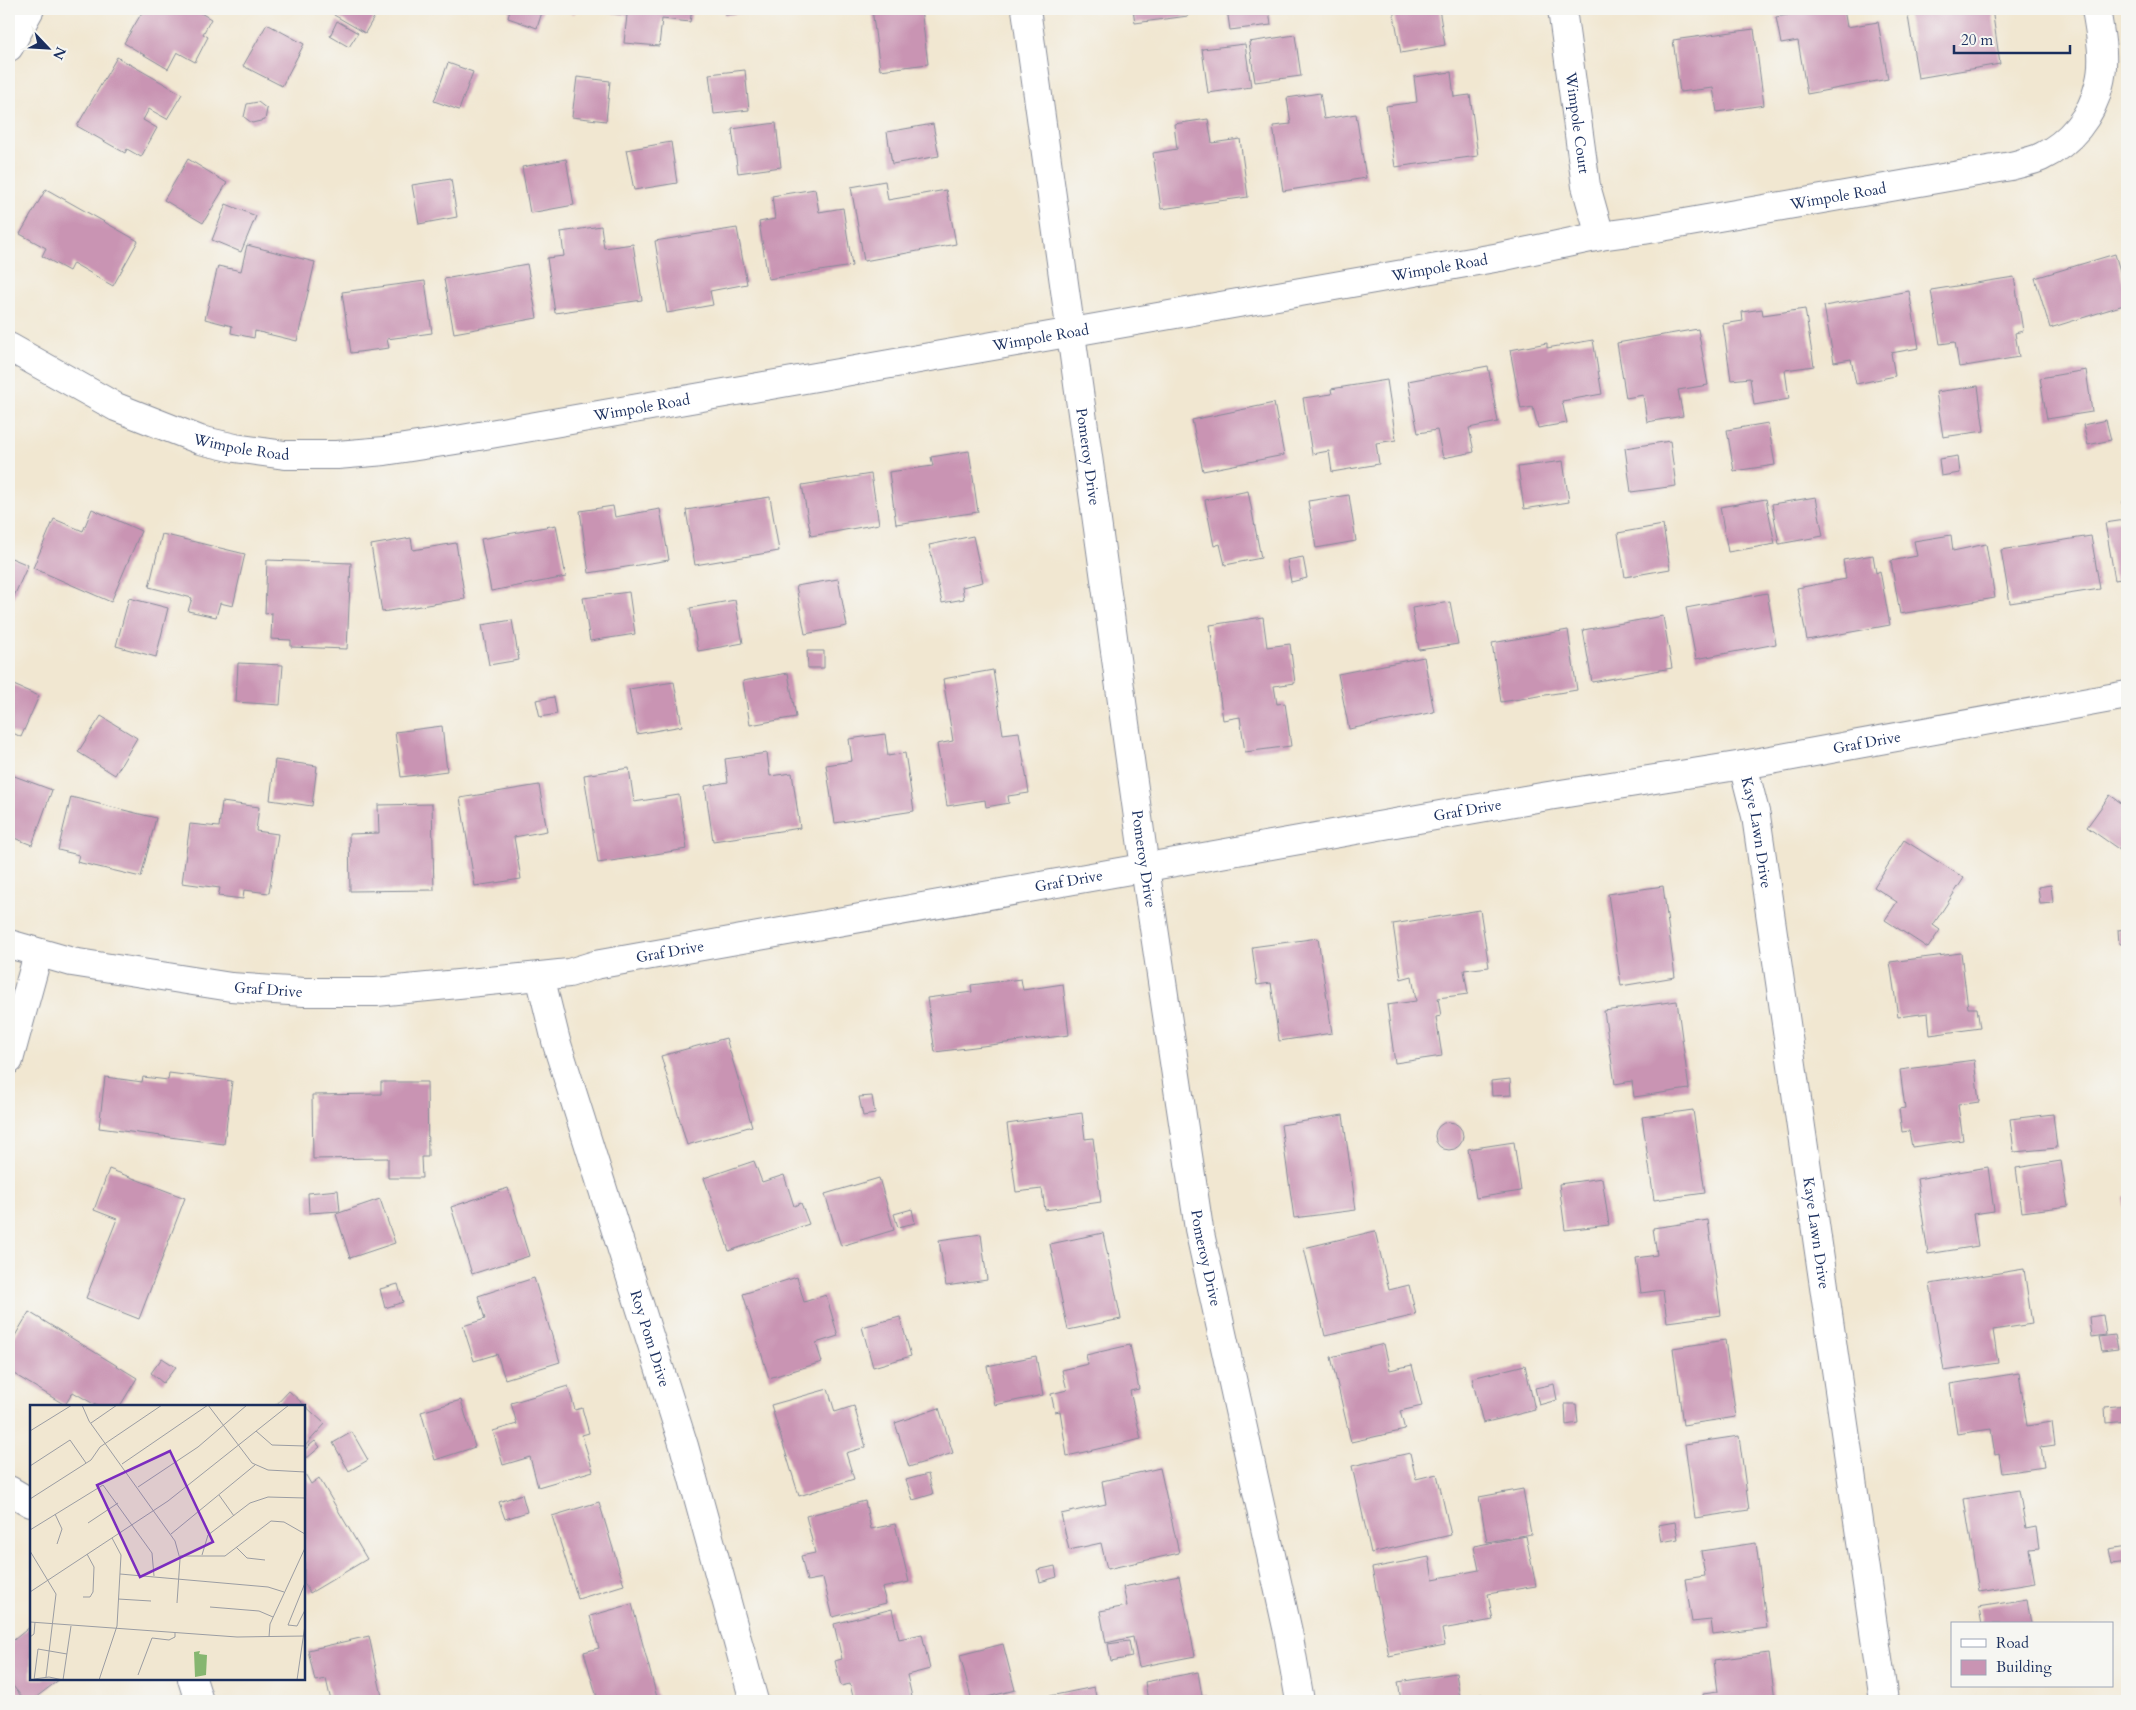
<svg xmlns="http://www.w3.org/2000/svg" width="2136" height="1710" viewBox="0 0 2136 1710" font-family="Cardo,serif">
<rect width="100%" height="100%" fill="#f6f6f2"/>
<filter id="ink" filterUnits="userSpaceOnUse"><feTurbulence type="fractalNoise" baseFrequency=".02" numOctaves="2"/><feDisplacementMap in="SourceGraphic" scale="10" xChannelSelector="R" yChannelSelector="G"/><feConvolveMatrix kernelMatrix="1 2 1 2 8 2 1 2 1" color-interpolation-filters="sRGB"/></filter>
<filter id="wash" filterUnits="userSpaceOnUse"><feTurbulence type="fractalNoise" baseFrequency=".0096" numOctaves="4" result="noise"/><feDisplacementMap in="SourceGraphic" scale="20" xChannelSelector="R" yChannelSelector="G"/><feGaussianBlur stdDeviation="1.12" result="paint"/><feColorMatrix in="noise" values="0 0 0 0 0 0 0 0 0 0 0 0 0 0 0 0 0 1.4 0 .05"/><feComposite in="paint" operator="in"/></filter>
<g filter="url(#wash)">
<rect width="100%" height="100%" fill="#f1e7d1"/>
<g id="blocks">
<g fill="#c994b3">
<polygon points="144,9 201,9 199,12 211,19 203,34 208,37 195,62 177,52 168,69 124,43"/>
<polygon points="337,9 379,9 365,33 334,15"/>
<polygon points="510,9 543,9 537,28 508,18"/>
<polygon points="560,9 576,9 574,14"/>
<polygon points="608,9 692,9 690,22 662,19 659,46 624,43 627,15 607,13"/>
<polygon points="724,9 769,9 769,10 725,15"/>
<polygon points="872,9 921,9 928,64 880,70"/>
<polygon points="1133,9 1187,9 1188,16 1135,23"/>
<polygon points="1227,9 1269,9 1271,25 1230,30"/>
<polygon points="1393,9 1439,9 1445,45 1401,53"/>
<polygon points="1820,9 1844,9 1847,27 1878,22 1888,79 1807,94 1798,41 1781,44 1776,17"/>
<polygon points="1938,9 1992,9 2000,64 1918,78 1908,16 1938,11"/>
<polygon points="337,21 358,33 349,47 330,36"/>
<polygon points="267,24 304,44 282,86 243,66"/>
<polygon points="1754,29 1764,105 1717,112 1713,88 1680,92 1673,40"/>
<polygon points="1295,35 1301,76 1255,82 1249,42"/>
<polygon points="1245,44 1251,87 1208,93 1202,49"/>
<polygon points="117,57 182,94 167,119 149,109 143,120 157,128 141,157 127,149 125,153 77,126"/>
<polygon points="448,63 473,72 459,110 434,101"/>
<polygon points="745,70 749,110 714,114 709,74"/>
<polygon points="1451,72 1454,97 1470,95 1478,156 1395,167 1386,106 1417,102 1414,77"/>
<polygon points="577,77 610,81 606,121 572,117"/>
<polygon points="1320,93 1324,119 1356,114 1366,178 1283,191 1273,126 1291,124 1287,98"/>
<polygon points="258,102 267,109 265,120 252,123 244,117 247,104"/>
<polygon points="1208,119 1212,143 1240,139 1248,197 1161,209 1153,153 1177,149 1174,124"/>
<polygon points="776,123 781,167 738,173 732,129"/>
<polygon points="933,124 939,156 892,164 887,132"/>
<polygon points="671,142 677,183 634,190 626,150"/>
<polygon points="188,159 227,183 203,223 164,200"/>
<polygon points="566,159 574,205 530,213 522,167"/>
<polygon points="451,179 457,217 419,224 412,185"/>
<polygon points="885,181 888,200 946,190 956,244 864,261 851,187"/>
<polygon points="46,189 138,241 113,286 73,263 69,271 42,256 46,248 20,234"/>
<polygon points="815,189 819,212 843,208 852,266 768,279 759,222 775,219 772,196"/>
<polygon points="226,204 256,216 241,252 212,240"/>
<polygon points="601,226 604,248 633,244 642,300 555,313 547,258 564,256 561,232"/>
<polygon points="737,228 747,284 710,291 713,305 667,313 655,241"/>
<polygon points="247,245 315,262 297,341 255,331 254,338 231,333 232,326 205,319 218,266 241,271"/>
<polygon points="2115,254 2127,295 2127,304 2050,328 2035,278"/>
<polygon points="527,264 537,318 454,333 444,279"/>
<polygon points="2014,277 2023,331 2015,333 2019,357 1959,367 1955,342 1940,344 1931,290"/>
<polygon points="425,281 432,333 387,339 389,348 351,353 342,292"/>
<polygon points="1909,291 1919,348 1891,353 1895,376 1856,384 1851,359 1834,362 1824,306"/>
<polygon points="1762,309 1763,315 1805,309 1814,366 1785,370 1789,399 1754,405 1750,378 1731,380 1723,324 1743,321 1742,312"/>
<polygon points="1698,329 1708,385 1678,390 1683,416 1647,422 1643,395 1626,398 1617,343"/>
<polygon points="1593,340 1602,394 1562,401 1567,423 1538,428 1533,407 1521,409 1510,350 1547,343 1547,348"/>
<polygon points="1488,366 1498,422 1469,428 1474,452 1443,458 1437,430 1418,433 1408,381"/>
<polygon points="2086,370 2092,412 2047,419 2040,378"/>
<polygon points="1387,380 1396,440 1376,443 1379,464 1332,472 1329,451 1312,454 1303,398 1332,394 1331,389"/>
<polygon points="1978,386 1984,431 1943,437 1936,392"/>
<polygon points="1274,403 1284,455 1203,471 1192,420"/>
<polygon points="2106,420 2111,440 2088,445 2083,425"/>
<polygon points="1768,423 1775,465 1734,471 1727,430"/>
<polygon points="1670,441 1676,486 1631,492 1625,448"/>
<polygon points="969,451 978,512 896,524 889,472 933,466 931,457"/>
<polygon points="1958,456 1960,473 1941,476 1939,459"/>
<polygon points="1563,461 1569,502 1524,509 1518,467"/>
<polygon points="871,474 879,524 811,536 802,485"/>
<polygon points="1248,491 1261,558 1225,565 1220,544 1214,546 1205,500"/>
<polygon points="1349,495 1356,541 1316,548 1308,501"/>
<polygon points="770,497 779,551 695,565 686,510"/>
<polygon points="1816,497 1823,536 1779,544 1772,504"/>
<polygon points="1766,499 1775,544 1728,552 1720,507"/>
<polygon points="2127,501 2127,578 2115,580 2105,523 2125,520 2122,502"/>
<polygon points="613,506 615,517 660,509 669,560 589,573 580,511"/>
<polygon points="92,509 141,531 111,602 33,568 54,519 83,531"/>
<polygon points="556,525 566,577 491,591 481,539"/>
<polygon points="1663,525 1670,569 1625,577 1618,533"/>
<polygon points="162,534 245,554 233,606 220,603 216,617 188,611 192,598 149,587"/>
<polygon points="1951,535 1953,551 1986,544 1995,598 1900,614 1891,561 1917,556 1914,541"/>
<polygon points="973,536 983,582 962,587 964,599 942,603 929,545"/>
<polygon points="2091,536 2100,589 2010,603 2001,550"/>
<polygon points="411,538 413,550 456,543 465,599 382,612 371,545"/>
<polygon points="1873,555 1876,573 1880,571 1890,625 1807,640 1797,588 1846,579 1843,560"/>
<polygon points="9,557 28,565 11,603 9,602"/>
<polygon points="1303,557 1307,578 1291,582 1287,560"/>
<polygon points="267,560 351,563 347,649 291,647 291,640 271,639 272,613 265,614"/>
<polygon points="838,579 847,626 805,634 796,586"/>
<polygon points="629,592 635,634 590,641 583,598"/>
<polygon points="1767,593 1776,644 1696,659 1686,608"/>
<polygon points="129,598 168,608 156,657 116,646"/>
<polygon points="735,600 743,643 698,651 690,608"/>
<polygon points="1450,602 1458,644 1419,650 1412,608"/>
<polygon points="1663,616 1672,668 1592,682 1583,630"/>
<polygon points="1263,617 1267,647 1290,644 1295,683 1274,686 1277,704 1285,703 1291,746 1245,752 1240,717 1223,720 1210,625"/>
<polygon points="512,620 519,660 489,665 482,625"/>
<polygon points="1568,630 1577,690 1501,702 1492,643"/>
<polygon points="807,651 824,651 824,668 808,668"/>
<polygon points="1424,657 1434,712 1349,729 1338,674"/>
<polygon points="238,663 283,665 280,705 236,702"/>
<polygon points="993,670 1003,734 1019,732 1029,793 1008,796 1009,803 986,807 985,800 947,806 937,744 953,741 943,679"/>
<polygon points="788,673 796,717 750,725 743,681"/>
<polygon points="674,682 682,726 637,734 629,689"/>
<polygon points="9,683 39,696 21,737 9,731"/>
<polygon points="554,697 557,714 540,717 536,700"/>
<polygon points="101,716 137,738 115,775 78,752"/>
<polygon points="442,726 447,771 401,777 395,732"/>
<polygon points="885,734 888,756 905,753 914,811 835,823 826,765 852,761 849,739"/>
<polygon points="767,753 770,776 792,773 800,828 713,841 705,786 728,782 725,759"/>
<polygon points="275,760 317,766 312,806 270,800"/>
<polygon points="629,768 634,802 679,795 687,849 598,863 584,775"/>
<polygon points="9,774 52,790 32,845 9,836"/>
<polygon points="539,785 547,831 514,837 521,879 475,886 460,798"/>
<polygon points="2110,795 2127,807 2127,855 2087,827"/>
<polygon points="71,797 156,818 141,877 77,862 79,855 58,850"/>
<polygon points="222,802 259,807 256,831 278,834 269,893 244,890 243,899 218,896 220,888 182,883 190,824 219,827"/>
<polygon points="432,804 434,890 350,891 349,834 379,833 378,805"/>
<polygon points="1904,840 1964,878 1933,925 1940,930 1928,948 1885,920 1897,902 1874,887"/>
<polygon points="2051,885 2053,903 2040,904 2038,887"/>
<polygon points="1663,886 1675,977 1621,986 1608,894"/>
<polygon points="1480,910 1489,967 1464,970 1468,994 1438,998 1441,1016 1436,1017 1442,1056 1395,1063 1387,1005 1416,1001 1412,976 1401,979 1393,924"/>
<polygon points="2127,929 2127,943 2119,944 2118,930"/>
<polygon points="1318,938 1332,1033 1279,1041 1271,983 1257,985 1252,947"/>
<polygon points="1961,953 1968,1008 1977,1008 1980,1028 1930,1035 1928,1013 1898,1017 1890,962"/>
<polygon points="1021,979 1023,990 1063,984 1069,1035 935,1052 927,998 972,992 971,985"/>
<polygon points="1677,1001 1689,1089 1634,1097 1632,1081 1615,1084 1604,1011"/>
<polygon points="726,1038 752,1126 687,1145 661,1056"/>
<polygon points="1974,1060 1979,1102 1958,1105 1963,1140 1912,1147 1909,1131 1902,1132 1899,1109 1905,1108 1900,1070"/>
<polygon points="169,1073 232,1081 224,1144 99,1128 105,1077 142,1082 143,1077 168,1080"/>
<polygon points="1510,1079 1511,1095 1492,1096 1491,1081"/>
<polygon points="381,1082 427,1082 428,1157 421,1157 422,1178 388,1178 388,1158 313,1159 312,1095 381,1094"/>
<polygon points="872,1096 875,1114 863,1116 859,1097"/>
<polygon points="1693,1110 1705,1193 1654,1200 1642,1117"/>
<polygon points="1082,1113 1085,1139 1093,1138 1101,1202 1045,1210 1042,1189 1016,1192 1007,1124"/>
<polygon points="2053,1114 2057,1148 2014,1152 2010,1119"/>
<polygon points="1343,1115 1356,1210 1294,1218 1281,1125"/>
<circle cx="1449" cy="1136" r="14"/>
<polygon points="1514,1142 1521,1191 1476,1198 1468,1149"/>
<polygon points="754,1161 762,1182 784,1175 794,1206 801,1203 809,1224 729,1251 704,1178"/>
<polygon points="2061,1161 2068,1206 2022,1212 2016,1168"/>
<polygon points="1988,1167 1994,1211 1973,1214 1978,1246 1928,1254 1917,1179"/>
<polygon points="109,1169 185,1198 139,1319 86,1298 117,1219 94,1210"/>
<polygon points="879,1178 894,1230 841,1246 825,1194"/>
<polygon points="1602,1178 1609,1225 1565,1230 1559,1184"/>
<polygon points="508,1188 529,1256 472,1274 451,1207"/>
<polygon points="338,1190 340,1211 309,1213 308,1193"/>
<polygon points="2127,1195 2127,1218 2126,1218 2123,1196"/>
<polygon points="380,1199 395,1243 350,1258 336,1214"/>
<polygon points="912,1209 915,1223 898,1227 894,1214"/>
<polygon points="1708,1220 1721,1315 1667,1322 1663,1290 1641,1293 1636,1258 1657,1255 1653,1228"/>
<polygon points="1375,1231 1389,1290 1409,1285 1416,1315 1325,1336 1304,1248"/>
<polygon points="1103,1233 1121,1319 1068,1330 1050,1244"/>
<polygon points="981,1234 987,1280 946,1286 939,1240"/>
<polygon points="2024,1269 2032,1324 1993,1330 1998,1363 1944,1371 1930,1284"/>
<polygon points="797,1277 804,1302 826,1295 838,1336 816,1343 822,1362 769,1378 743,1294"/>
<polygon points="534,1278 560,1362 505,1379 497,1354 474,1361 463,1326 485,1319 478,1296"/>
<polygon points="398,1284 403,1302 385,1308 380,1289"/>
<polygon points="29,1312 137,1378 120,1406 97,1406 73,1392 65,1405 9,1371 9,1346"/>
<polygon points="2103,1315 2106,1335 2091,1337 2089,1317"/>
<polygon points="900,1317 911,1356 873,1367 862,1327"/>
<polygon points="2115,1335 2118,1349 2102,1351 2099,1337"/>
<polygon points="1725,1340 1736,1417 1683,1425 1673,1348"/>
<polygon points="1384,1344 1390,1370 1412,1365 1422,1406 1400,1411 1405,1430 1351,1442 1331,1357"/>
<polygon points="1130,1345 1139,1389 1130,1391 1141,1439 1067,1456 1060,1411 1055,1412 1051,1394 1067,1390 1062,1370 1088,1364 1086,1355"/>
<polygon points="1036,1356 1043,1395 995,1405 987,1366"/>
<polygon points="162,1358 176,1367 163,1383 151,1373"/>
<polygon points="1525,1365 1535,1410 1483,1423 1472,1378"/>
<polygon points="2019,1373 2027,1426 2052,1422 2055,1445 2041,1447 2044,1467 2002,1473 1999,1454 1995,1455 1991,1429 1957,1434 1950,1384"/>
<polygon points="1554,1384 1557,1400 1539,1405 1535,1388"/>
<polygon points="568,1386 575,1410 582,1408 589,1433 582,1435 593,1471 538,1487 530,1457 503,1465 493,1431 517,1424 511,1403"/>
<polygon points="828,1389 835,1412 854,1406 866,1447 846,1453 854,1479 799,1496 771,1405"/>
<polygon points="289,1391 325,1424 304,1447 304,1406 275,1406"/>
<polygon points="461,1400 475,1447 435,1460 421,1412"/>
<polygon points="1565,1404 1576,1404 1578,1423 1566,1425"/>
<polygon points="2127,1405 2127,1421 2106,1423 2105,1407"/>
<polygon points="939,1408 953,1453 909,1467 895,1423"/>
<polygon points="352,1432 368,1460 349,1471 333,1443"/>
<polygon points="1739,1436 1749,1510 1695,1518 1685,1444"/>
<polygon points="315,1441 320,1447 307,1458 304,1454 304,1450"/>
<polygon points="1410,1453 1416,1479 1437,1474 1451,1535 1371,1553 1352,1466"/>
<polygon points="1160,1468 1179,1553 1107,1569 1101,1543 1069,1550 1061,1514 1106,1504 1102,1481"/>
<polygon points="304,1472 311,1484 319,1478 367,1559 310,1593 304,1583"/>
<polygon points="928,1474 933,1494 913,1500 906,1480"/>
<polygon points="1523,1489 1531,1534 1487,1542 1479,1497"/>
<polygon points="2019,1490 2026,1529 2036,1527 2039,1548 2029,1549 2035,1583 1979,1592 1964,1499"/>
<polygon points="522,1494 527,1512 505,1519 499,1502"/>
<polygon points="865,1501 871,1529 895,1524 909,1582 882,1588 886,1603 833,1617 823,1578 807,1581 801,1556 815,1553 806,1516"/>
<polygon points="599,1502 624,1585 578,1599 552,1516"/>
<polygon points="1675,1522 1678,1539 1661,1542 1658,1525"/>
<polygon points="1526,1536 1536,1586 1488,1594 1493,1620 1442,1629 1445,1645 1389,1656 1372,1568 1429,1557 1433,1579 1479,1570 1474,1546"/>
<polygon points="1756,1543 1767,1628 1713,1635 1711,1620 1692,1622 1685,1579 1705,1576 1701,1551"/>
<polygon points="2127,1546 2127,1562 2112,1564 2109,1549"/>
<polygon points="1055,1566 1057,1577 1040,1582 1037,1570"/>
<polygon points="1179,1576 1195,1656 1139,1667 1133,1637 1106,1643 1100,1611 1127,1606 1123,1587"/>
<polygon points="2027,1599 2031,1624 1982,1624 1979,1607"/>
<polygon points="632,1604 658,1701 598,1701 584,1652 599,1648 590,1616"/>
<polygon points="892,1609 899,1639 922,1634 930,1669 907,1675 912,1697 896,1701 854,1701 850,1684 841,1686 835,1661 842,1659 834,1624"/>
<polygon points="31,1626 31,1679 60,1679 31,1701 25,1701 9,1681 9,1644"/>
<polygon points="369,1636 383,1701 331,1701 326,1679 315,1681 308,1650"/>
<polygon points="1129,1641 1132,1657 1111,1661 1108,1644"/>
<polygon points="1003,1644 1015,1690 972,1701 960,1655"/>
<polygon points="1769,1653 1775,1701 1704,1701 1703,1694 1718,1692 1714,1660"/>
<polygon points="1198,1672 1202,1696 1206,1695 1207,1701 1148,1701 1145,1682"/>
<polygon points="1456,1673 1460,1698 1482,1694 1484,1701 1401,1701 1398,1682"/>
<polygon points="1094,1687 1097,1701 1051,1701 1050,1696"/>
</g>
</g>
</g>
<g filter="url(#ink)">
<use href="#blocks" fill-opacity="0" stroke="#868b98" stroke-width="1"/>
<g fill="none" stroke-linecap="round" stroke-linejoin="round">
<defs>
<g id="street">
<path id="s1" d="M1026 9 1145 868 1199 1229 1288 1632 1300 1701"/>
<path id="s2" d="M1562 9 1586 186 1600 236"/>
<polyline points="9,47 30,9"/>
<path id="s3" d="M9 347 116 407 200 440 235 448 285 455H337L385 451 462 439 1500 257 1600 236 1644 230 2011 166C2021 163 2032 161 2041 157 2070 143 2092 116 2099 85 2106 61 2100 33 2096 9"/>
<path id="s4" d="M1743 765 1756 816 1884 1701"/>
<path id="s5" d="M9 944 72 962 231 987 304 992H376L540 976 569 973 595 965 1542 797 1743 765 2127 695"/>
<path id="s6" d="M540 976 556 1041 684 1446 754 1701"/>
<polyline points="9,1060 38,954"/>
<polyline points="9,1490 31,1503"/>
<polyline points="192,1679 199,1701"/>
</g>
</defs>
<use href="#street" stroke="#868b98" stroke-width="30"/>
<use href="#street" stroke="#fff" stroke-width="28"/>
</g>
</g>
<g text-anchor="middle" stroke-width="4.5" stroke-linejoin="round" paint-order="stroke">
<g font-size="15" fill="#1b2f5e" stroke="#f6f6f2">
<text dy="5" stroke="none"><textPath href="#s2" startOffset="115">Wimpole Court</textPath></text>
<text dy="5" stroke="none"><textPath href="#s3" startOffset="1875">Wimpole Road</textPath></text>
<text dy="5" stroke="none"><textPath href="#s3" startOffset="1470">Wimpole Road</textPath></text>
<text dy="5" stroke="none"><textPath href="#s3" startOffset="1065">Wimpole Road</textPath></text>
<text dy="5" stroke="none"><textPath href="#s3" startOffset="660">Wimpole Road</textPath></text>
<text dy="5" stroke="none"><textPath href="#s3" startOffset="255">Wimpole Road</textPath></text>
<text dy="5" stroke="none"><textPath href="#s1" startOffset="452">Pomeroy Drive</textPath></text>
<text dy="5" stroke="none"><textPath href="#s5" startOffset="1884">Graf Drive</textPath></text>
<text dy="5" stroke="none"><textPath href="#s5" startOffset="1479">Graf Drive</textPath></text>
<text dy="5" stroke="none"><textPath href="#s4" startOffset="69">Kaye Lawn Drive</textPath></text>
<text dy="5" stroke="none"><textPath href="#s1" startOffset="858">Pomeroy Drive</textPath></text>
<text dy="5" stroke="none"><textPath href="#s5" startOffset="1074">Graf Drive</textPath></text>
<text dy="5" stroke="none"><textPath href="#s5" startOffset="669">Graf Drive</textPath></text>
<text dy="5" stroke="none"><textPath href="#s5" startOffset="264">Graf Drive</textPath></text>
<text dy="5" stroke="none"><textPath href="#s4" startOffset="474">Kaye Lawn Drive</textPath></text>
<text dy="5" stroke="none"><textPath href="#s1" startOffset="1262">Pomeroy Drive</textPath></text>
<text dy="5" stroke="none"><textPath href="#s6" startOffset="379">Roy Pom Drive</textPath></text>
</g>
</g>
<g transform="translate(30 1405)">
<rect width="275" height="275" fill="#f1e7d1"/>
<path d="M170 246 169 249 177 250 176 270 165 272 164 247Z" fill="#86b670"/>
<path fill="none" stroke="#9b9da3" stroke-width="1" d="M52 0 59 16 145 136 150 154 147 198M178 0 222 58 238 65 275 67M61 18 87 0M0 26 42 0M226 26 242 40 275 41M92 59 178 0M0 61 40 35 56 58M108 82 168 42 217 0M189 90 204 111M0 94 61 55 70 42 132 0M25 109 32 124 27 139M58 118 88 98M0 125 73 80 122 148 124 171M141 129 225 60M206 142 217 153 235 155M0 146 26 189 16 272M172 150 178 130 220 98 238 92 275 93M150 151H195L241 116 254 117 275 129M90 169 238 182 254 187M275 178 258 220 267 221 275 205M0 187 138 96 259 0M53 192H60L63 187 64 162 57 149M88 194 121 196M180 202 229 206 243 212M0 217 207 232 275 231M0 232 4 229 5 217M239 232 240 219 275 143M108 270 122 233 139 235 145 232V228M4 274 19 272 33 275M4 275 8 244 37 249M33 275 41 221M69 275 87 221 91 150 82 133M267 275 275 220"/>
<path fill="#7b2cbf" fill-opacity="0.15" stroke="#7b2cbf" stroke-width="2.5" d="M140 46 183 137 110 172 67 80Z"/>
<rect width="275" height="275" fill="none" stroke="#1b2f5e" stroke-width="2.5"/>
</g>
<rect width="2136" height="1710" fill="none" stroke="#f6f6f2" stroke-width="30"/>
<rect x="1951" y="1622" width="162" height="65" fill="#f6f6f2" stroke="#9ea6b7"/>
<rect x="1961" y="1639" width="25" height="8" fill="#ffffff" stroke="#9ea6b7"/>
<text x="1996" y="1648" font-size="15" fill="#1b2f5e">Road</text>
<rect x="1961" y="1660" width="25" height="15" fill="#c994b3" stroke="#9ea6b7"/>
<text x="1996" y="1672" font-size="15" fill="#1b2f5e">Building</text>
<g transform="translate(48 48) rotate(115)" stroke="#f6f6f2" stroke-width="4" paint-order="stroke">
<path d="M0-4L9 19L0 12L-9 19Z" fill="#1b2f5e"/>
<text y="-8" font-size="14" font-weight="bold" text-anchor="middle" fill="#1b2f5e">N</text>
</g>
<path d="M1954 45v8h116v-8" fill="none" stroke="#1b2f5e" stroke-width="2.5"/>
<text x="1961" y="45" font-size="15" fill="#1b2f5e" stroke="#f6f6f2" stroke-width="4" paint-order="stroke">20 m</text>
</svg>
